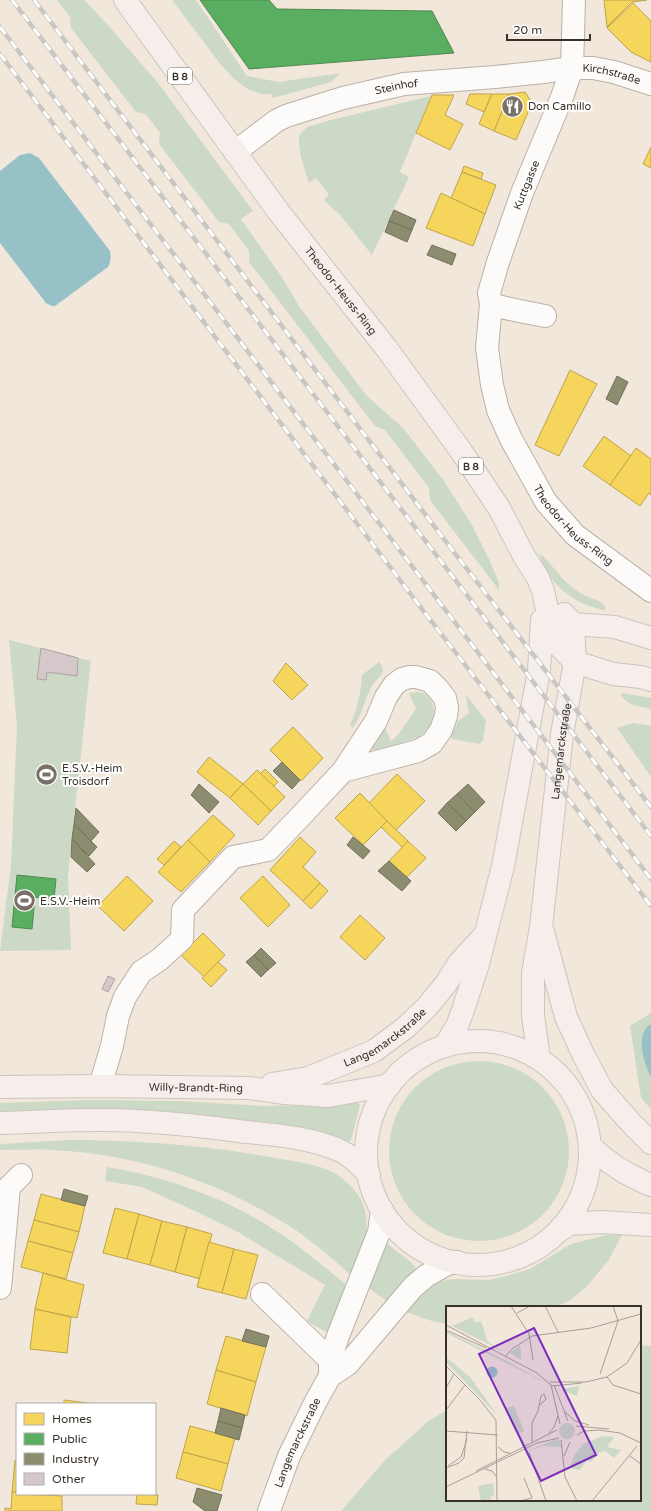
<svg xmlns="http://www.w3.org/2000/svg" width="651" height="1511" viewBox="0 0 651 1511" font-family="'Varela Round',sans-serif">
<rect width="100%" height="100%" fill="#f2e7db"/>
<g fill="#ccd9c7">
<polygon points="57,0 84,0 107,24 158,83 253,211 241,219 281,276 301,309 367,396 403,428 444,481 472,525 489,559 499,583 499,590 430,500 429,488 385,430 375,426 249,262 249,251 229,224 219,222 159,144 160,133 146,114 136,112 71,28 70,17"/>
<polygon points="172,0 196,0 247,76 278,82 341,73 331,82 273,98 271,94 261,94 249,90 234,79 221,65"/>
<path d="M431 96 400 172 409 177 372 255 341 216 324 200 329 194 316 178 309 183C304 167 298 152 299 135L307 127 331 120Z"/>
<path d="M539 554C545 555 560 577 567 583 573 588 579 593 586 596 593 599 600 600 605 606V610C581 606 559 592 546 571 543 566 541 559 539 554Z"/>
<polygon points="9,640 91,661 68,874 71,950 0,951 11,865 17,725"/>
<path d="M379 662C381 665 383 667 383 671 382 675 375 681 372 686 364 700 362 715 353 728L350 725C357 709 361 693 362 675Z"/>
<path d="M418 692C435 694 438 715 428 728 426 731 422 735 419 736 412 740 380 752 372 750L371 748 382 721 391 741 398 735 416 709 409 693Z"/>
<path d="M621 693 651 698V709C640 706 627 706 621 695Z"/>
<polygon points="466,695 486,720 483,740 480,744 452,739 451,736 458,721 469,713"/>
<polygon points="633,723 651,726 651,777 617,728"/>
<polygon points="651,1013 651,1109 641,1098 630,1026"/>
<circle cx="479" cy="1151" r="90"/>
<polygon points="90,1100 179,1101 263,1106 324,1105 358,1102 360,1106 352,1137 350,1141 347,1141 0,1114 0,1103"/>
<path d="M70 1140C140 1140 212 1146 281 1159 299 1162 318 1164 334 1173 343 1178 352 1186 358 1195 375 1221 363 1251 353 1277 335 1261 317 1245 297 1231 224 1183 139 1154 52 1150 35 1149 17 1150 0 1150V1144Z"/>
<path d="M107 1167C170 1177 234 1201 287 1238 308 1253 329 1271 349 1287L328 1333 307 1321 325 1285 238 1232 197 1212 142 1187 105 1181Z"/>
<polygon points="607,1235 622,1235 608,1261 587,1286 571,1300 555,1307 447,1307 447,1324 428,1320 404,1311 421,1291 445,1280 456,1279 488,1280 506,1276 530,1269 571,1244"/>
<path d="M385 1244H388C393 1249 414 1263 416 1268L388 1302 367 1287Z"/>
<polygon points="640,1345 651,1346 651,1511 341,1511 386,1459 430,1420 447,1410 447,1500 640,1500"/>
</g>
<g fill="#96c2c7">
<path d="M30 153 39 158 110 251C111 257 111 261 108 267L55 306H52L46 303 0 243V171L20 155Z"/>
<path d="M651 1024V1077C644 1063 634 1034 651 1024Z"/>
</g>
<g fill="#f6d55c" stroke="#bda44c">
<polygon points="604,0 647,0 632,2 607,27"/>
<polygon points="633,3 651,21 651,62 631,52 607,28"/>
<polygon points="525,92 532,103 516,140 494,131 509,94"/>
<polygon points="470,94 492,94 484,112 466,104"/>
<polygon points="492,94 509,94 494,131 479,124"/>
<polygon points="432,95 454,95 445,115 463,124 450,150 416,133"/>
<polygon points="651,147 651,168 643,164"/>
<polygon points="464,166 483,173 481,179 462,172"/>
<polygon points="462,172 496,185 485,214 451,198"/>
<polygon points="441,193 485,214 473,246 426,228"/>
<polygon points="570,370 597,384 559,456 535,445"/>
<polygon points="604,436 631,456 610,485 583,466"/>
<polygon points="636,448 651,459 651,495 649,493 640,506 610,485"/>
<polygon points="286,663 308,685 292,700 273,681"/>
<polygon points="293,727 323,758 301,781 270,750"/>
<polygon points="209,757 243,784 230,798 197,772"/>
<polygon points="265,769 278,782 273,787 260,774"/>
<polygon points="257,770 285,797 271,811 243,784"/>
<polygon points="397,774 425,801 396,830 369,803"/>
<polygon points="243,784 271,811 258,825 230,798"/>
<polygon points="360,793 387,821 363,845 335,818"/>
<polygon points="213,815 235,835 210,862 188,840"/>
<polygon points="387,821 408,841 402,847 381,827"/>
<polygon points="300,837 316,852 303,867 320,883 303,901 270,870"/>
<polygon points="188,840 210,862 181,892 158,872"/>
<polygon points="174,841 181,847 164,865 157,859"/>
<polygon points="408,841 426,858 406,878 389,861"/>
<polygon points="127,876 153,901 124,931 98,906"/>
<polygon points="263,876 290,905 268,927 240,898"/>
<polygon points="320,883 328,891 311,909 303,901"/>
<polygon points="360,915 385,938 365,960 340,937"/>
<polygon points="203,933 225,955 204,977 181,955"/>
<polygon points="218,962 227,970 211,987 202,978"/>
<polygon points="41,1194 85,1206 79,1232 34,1220"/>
<polygon points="115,1208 139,1214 127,1259 103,1253"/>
<polygon points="139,1214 162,1221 150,1265 127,1259"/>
<polygon points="34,1220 79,1232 73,1253 28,1241"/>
<polygon points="162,1221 187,1227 175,1272 150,1265"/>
<polygon points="187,1227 212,1234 200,1279 175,1272"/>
<polygon points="28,1241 73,1253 66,1279 21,1267"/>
<polygon points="209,1242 234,1249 222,1293 197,1287"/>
<polygon points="234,1249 258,1255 246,1299 222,1293"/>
<polygon points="43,1273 84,1285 77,1318 35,1309"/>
<polygon points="35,1309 71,1317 67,1353 30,1349"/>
<polygon points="226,1336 266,1347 256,1382 216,1370"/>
<polygon points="216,1370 256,1382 247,1416 207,1404"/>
<polygon points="64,1400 96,1404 64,1404"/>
<polygon points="190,1426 235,1438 228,1464 183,1452"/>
<polygon points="183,1452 228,1464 221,1491 176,1478"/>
<polygon points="15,1460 17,1461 17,1492 12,1492"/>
<polygon points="12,1492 17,1492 17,1494 62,1496 62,1511 5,1511 5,1508 11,1509"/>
<polygon points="137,1494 158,1495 157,1505 136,1504"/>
</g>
<g fill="#5aae61" stroke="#508850">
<polygon points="200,0 269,0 277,9 432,11 454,53 249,69"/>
<polygon points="17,875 56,879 54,899 35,897 32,929 12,927"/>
</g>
<g fill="#8c8c6e" stroke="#737159">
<polygon points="394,210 416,220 412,230 389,221"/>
<polygon points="389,221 412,230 407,242 385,232"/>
<polygon points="432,245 456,254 452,265 427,255"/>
<polygon points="617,376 628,382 617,405 606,399"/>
<polygon points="282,762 300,780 292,789 273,771"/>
<polygon points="199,784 219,802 209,813 191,795"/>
<polygon points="468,784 485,802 475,812 457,794"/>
<polygon points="457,794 475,812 466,821 447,803"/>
<polygon points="447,803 466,821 456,831 438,813"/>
<polygon points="76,808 99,832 91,841 74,824"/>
<polygon points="74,824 97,847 89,856 72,839"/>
<polygon points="353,837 370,851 363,859 347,845"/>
<polygon points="72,839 95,864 87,872 71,857"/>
<polygon points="389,861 411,881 402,891 378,871"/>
<polygon points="261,948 276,963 268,970 254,955"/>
<polygon points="254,955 268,970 261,977 246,962"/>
<polygon points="64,1189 88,1196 85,1206 61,1200"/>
<polygon points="246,1329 269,1336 266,1347 242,1341"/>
<polygon points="221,1408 245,1415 242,1428 218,1421"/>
<polygon points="218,1421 242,1428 239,1440 215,1433"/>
<polygon points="197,1488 222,1495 217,1511 205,1511 193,1502"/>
</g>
<g fill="#d4c8ca" stroke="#aca4a2">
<polygon points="41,648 78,658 77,676 47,672 46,680 37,679"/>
<polygon points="108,976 115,979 108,992 102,989"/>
</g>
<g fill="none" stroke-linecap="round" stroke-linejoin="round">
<defs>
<g id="minor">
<path id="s1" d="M574 0 572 68 562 97 522 193 498 262 489 293 491 304 487 348 492 385 498 410 511 439 546 502 575 535 651 591"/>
<path id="s2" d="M235 152 276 121 286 116 343 98 404 84 495 77 543 72 572 68H593L614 72 651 84"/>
<path d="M491 304C509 310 527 312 545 316"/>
<polyline points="100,1086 112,1046 118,1016 125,997 141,972 159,960 182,939 183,910 233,857 268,850 300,817 343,771 376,721 386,697 394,685 402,679 410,677 416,677 430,681 438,689 445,698 447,707 446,716 441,730 432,743 418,751 343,771"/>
<polyline points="0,1288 9,1187 21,1175"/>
<polyline points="262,1294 330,1360"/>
<polyline points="330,1376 330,1360 338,1336 379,1232 382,1210"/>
<path id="s3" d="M269 1511 289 1456 316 1401 330 1376 348 1364 413 1287 426 1276 447 1264 457 1262"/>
</g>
<g id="major">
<path id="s4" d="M125 0 278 211 387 349 461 451 499 508 524 556 538 578 543 591 554 641 575 662 613 674 641 677 651 680"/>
<polyline points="564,614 573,624 615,627 651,638"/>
<polyline points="543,932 566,1017 583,1054 602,1090 631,1123 651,1143"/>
<circle cx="478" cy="1153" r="112"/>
<polyline points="445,1046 457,1026 463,1010 478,964 503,866 539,671 542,620"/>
<path id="s5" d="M539 1059 533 1016V973L541 927 562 734 575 662 573 624"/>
<path id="s6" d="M272 1084 308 1078 374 1051 405 1028 426 1008 445 985 459 963 484 936"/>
<path id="s7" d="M0 1087 100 1086 249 1088 285 1093 328 1096 390 1085"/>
<path d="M0 1123C46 1122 91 1118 137 1121 174 1123 210 1127 246 1132 277 1135 313 1138 341 1151 351 1156 362 1167 369 1175"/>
<path d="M590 1146C608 1163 628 1176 651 1185"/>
<polyline points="560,1230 570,1224 601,1222 651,1225"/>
</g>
</defs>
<use href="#minor" stroke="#b9b1a7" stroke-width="24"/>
<use href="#major" stroke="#cbc5bf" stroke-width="24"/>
<use href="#minor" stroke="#fdfbfa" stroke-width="22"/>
<use href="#major" stroke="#f5eeeb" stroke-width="22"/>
<defs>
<g id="rail">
<polyline points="12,0 651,836"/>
<polyline points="34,0 450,547 651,807"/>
<polyline points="0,27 651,879"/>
<polyline points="0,54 422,609 651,906"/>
</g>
</defs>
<use href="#rail" stroke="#c9c7c3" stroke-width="4.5"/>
<use href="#rail" stroke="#fff" stroke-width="3" stroke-dasharray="9" stroke-linecap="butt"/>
</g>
<defs>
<symbol id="restaurant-disc" viewBox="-11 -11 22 22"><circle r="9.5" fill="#797167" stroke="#fff"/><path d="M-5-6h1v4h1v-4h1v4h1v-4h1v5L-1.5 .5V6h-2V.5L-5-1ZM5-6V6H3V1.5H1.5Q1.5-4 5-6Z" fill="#fff"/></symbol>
<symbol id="stadium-disc" viewBox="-11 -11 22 22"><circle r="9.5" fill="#797167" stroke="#fff"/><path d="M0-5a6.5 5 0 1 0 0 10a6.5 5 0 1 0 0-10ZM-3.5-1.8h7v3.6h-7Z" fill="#fff"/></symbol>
</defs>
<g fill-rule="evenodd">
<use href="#restaurant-disc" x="500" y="94" width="25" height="25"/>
<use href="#stadium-disc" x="34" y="762" width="25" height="25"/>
<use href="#stadium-disc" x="12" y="888" width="25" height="25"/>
</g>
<g text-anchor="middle" stroke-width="4" stroke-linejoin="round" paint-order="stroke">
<g fill="#fff" stroke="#746f68" stroke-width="1">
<rect x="168" y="68" width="24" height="16" rx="3"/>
<rect x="459" y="458" width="24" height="16" rx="3"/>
</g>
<g font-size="10" font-weight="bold" fill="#383128">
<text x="180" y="80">B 8</text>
<text x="471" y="470">B 8</text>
</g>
<g font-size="11" fill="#383128" stroke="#fff">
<text dy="4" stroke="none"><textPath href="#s2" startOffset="394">Kirchstraße</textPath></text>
<text dy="4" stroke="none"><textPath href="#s2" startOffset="177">Steinhof</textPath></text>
<text transform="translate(526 185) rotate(-68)" y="4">Kuttgasse</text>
<text dy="4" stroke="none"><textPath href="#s4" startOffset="362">Theodor-Heuss-Ring</textPath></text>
<text dy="4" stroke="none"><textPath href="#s1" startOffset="566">Theodor-Heuss-Ring</textPath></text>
<text dy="4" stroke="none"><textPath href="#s5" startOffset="310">Langemarckstraße</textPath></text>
<text dy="4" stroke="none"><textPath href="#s6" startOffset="124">Langemarckstraße</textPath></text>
<text dy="4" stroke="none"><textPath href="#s7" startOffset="196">Willy-Brandt-Ring</textPath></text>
<text dy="4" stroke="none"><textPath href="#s3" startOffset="74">Langemarckstraße</textPath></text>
</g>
<g font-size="11" fill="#383128" stroke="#fff" text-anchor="start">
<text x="528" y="110">Don Camillo</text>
<text x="62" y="772">E.S.V.-Heim<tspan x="62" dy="13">Troisdorf</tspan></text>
<text x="40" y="905">E.S.V.-Heim</text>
</g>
</g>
<g transform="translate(446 1306)">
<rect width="195" height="195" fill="#f2e7db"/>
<path d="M27 11 29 17 35 15 42 36 57 45 65 42 56 45 6 20ZM0 25 63 56 100 77 0 27ZM74 39 75 46V54L64 47ZM0 51 24 71 52 110 0 56ZM133 80 131 90 115 84 117 83ZM68 100 78 125 72 128 60 102ZM113 125a8 8 0 1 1 16 0a8 8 0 1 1-16 0ZM157 130 168 131 161 141 175 144 168 152 159 145 154 146 145 156 141 154 134 164 124 162 128 150 137 138ZM110 133 114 135 115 141 97 140 79 146ZM47 177 48 190 44 191 45 195H35L32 180Z" fill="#ccd9c7"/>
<path d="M40.5 66a5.5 5.5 0 1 1 11 0a5.5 5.5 0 1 1-11 0Z" fill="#96c2c7"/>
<path fill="none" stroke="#a89e93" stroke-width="1" d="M65 0 83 28 87 54M99 0 112 26M71 7 84 0M0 19 91 67 106 80 136 77M0 24 40 42M59 51 66 43 86 30 145 22 195 8M0 60 33 93 50 114 51 195M154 68 172 15 167 0M161 71 167 79 195 88M104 76H140L161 71 181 57 195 34M105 79 114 118M108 79 122 115M0 82 8 68M0 104 19 79M119 106 129 115 143 119M130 120 163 123M0 125 52 129M103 127 108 121 112 110M131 129 138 125 153 124 174 127 195 137M115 134 119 171 131 195M86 136V117L92 105 95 90 98 88 100 93 94 99M52 141 58 146 64 147M83 146 100 195M118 150 124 136M184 150 195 158M2 160 15 151 21 133M0 162 13 157 18 152 21 125M39 163 46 165 50 170M30 165 111 124M0 181 91 137 113 132M74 195 86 192 78 172M146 195 191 140"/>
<path fill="#7b2cbf" fill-opacity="0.15" stroke="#7b2cbf" stroke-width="2" d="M88 22 150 149 95 175 33 48Z"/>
<rect width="195" height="195" fill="none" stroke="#383128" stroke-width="2"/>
</g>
<rect x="16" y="1403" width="140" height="92" fill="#ffffff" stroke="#afada9"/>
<rect x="24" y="1413" width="20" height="12" fill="#f6d55c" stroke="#afada9"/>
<text x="52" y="1423" font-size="12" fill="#383128">Homes</text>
<rect x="24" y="1433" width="20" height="12" fill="#5aae61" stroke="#afada9"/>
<text x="52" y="1443" font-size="12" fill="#383128">Public</text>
<rect x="24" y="1453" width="20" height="12" fill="#8c8c6e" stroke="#afada9"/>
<text x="52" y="1463" font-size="12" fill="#383128">Industry</text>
<rect x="24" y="1473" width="20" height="12" fill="#d4c8ca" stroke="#afada9"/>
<text x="52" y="1483" font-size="12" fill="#383128">Other</text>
<path d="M507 34v6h83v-6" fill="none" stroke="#383128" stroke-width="2"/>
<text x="513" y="34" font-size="12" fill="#383128" stroke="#ffffff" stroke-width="3" paint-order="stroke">20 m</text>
</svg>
